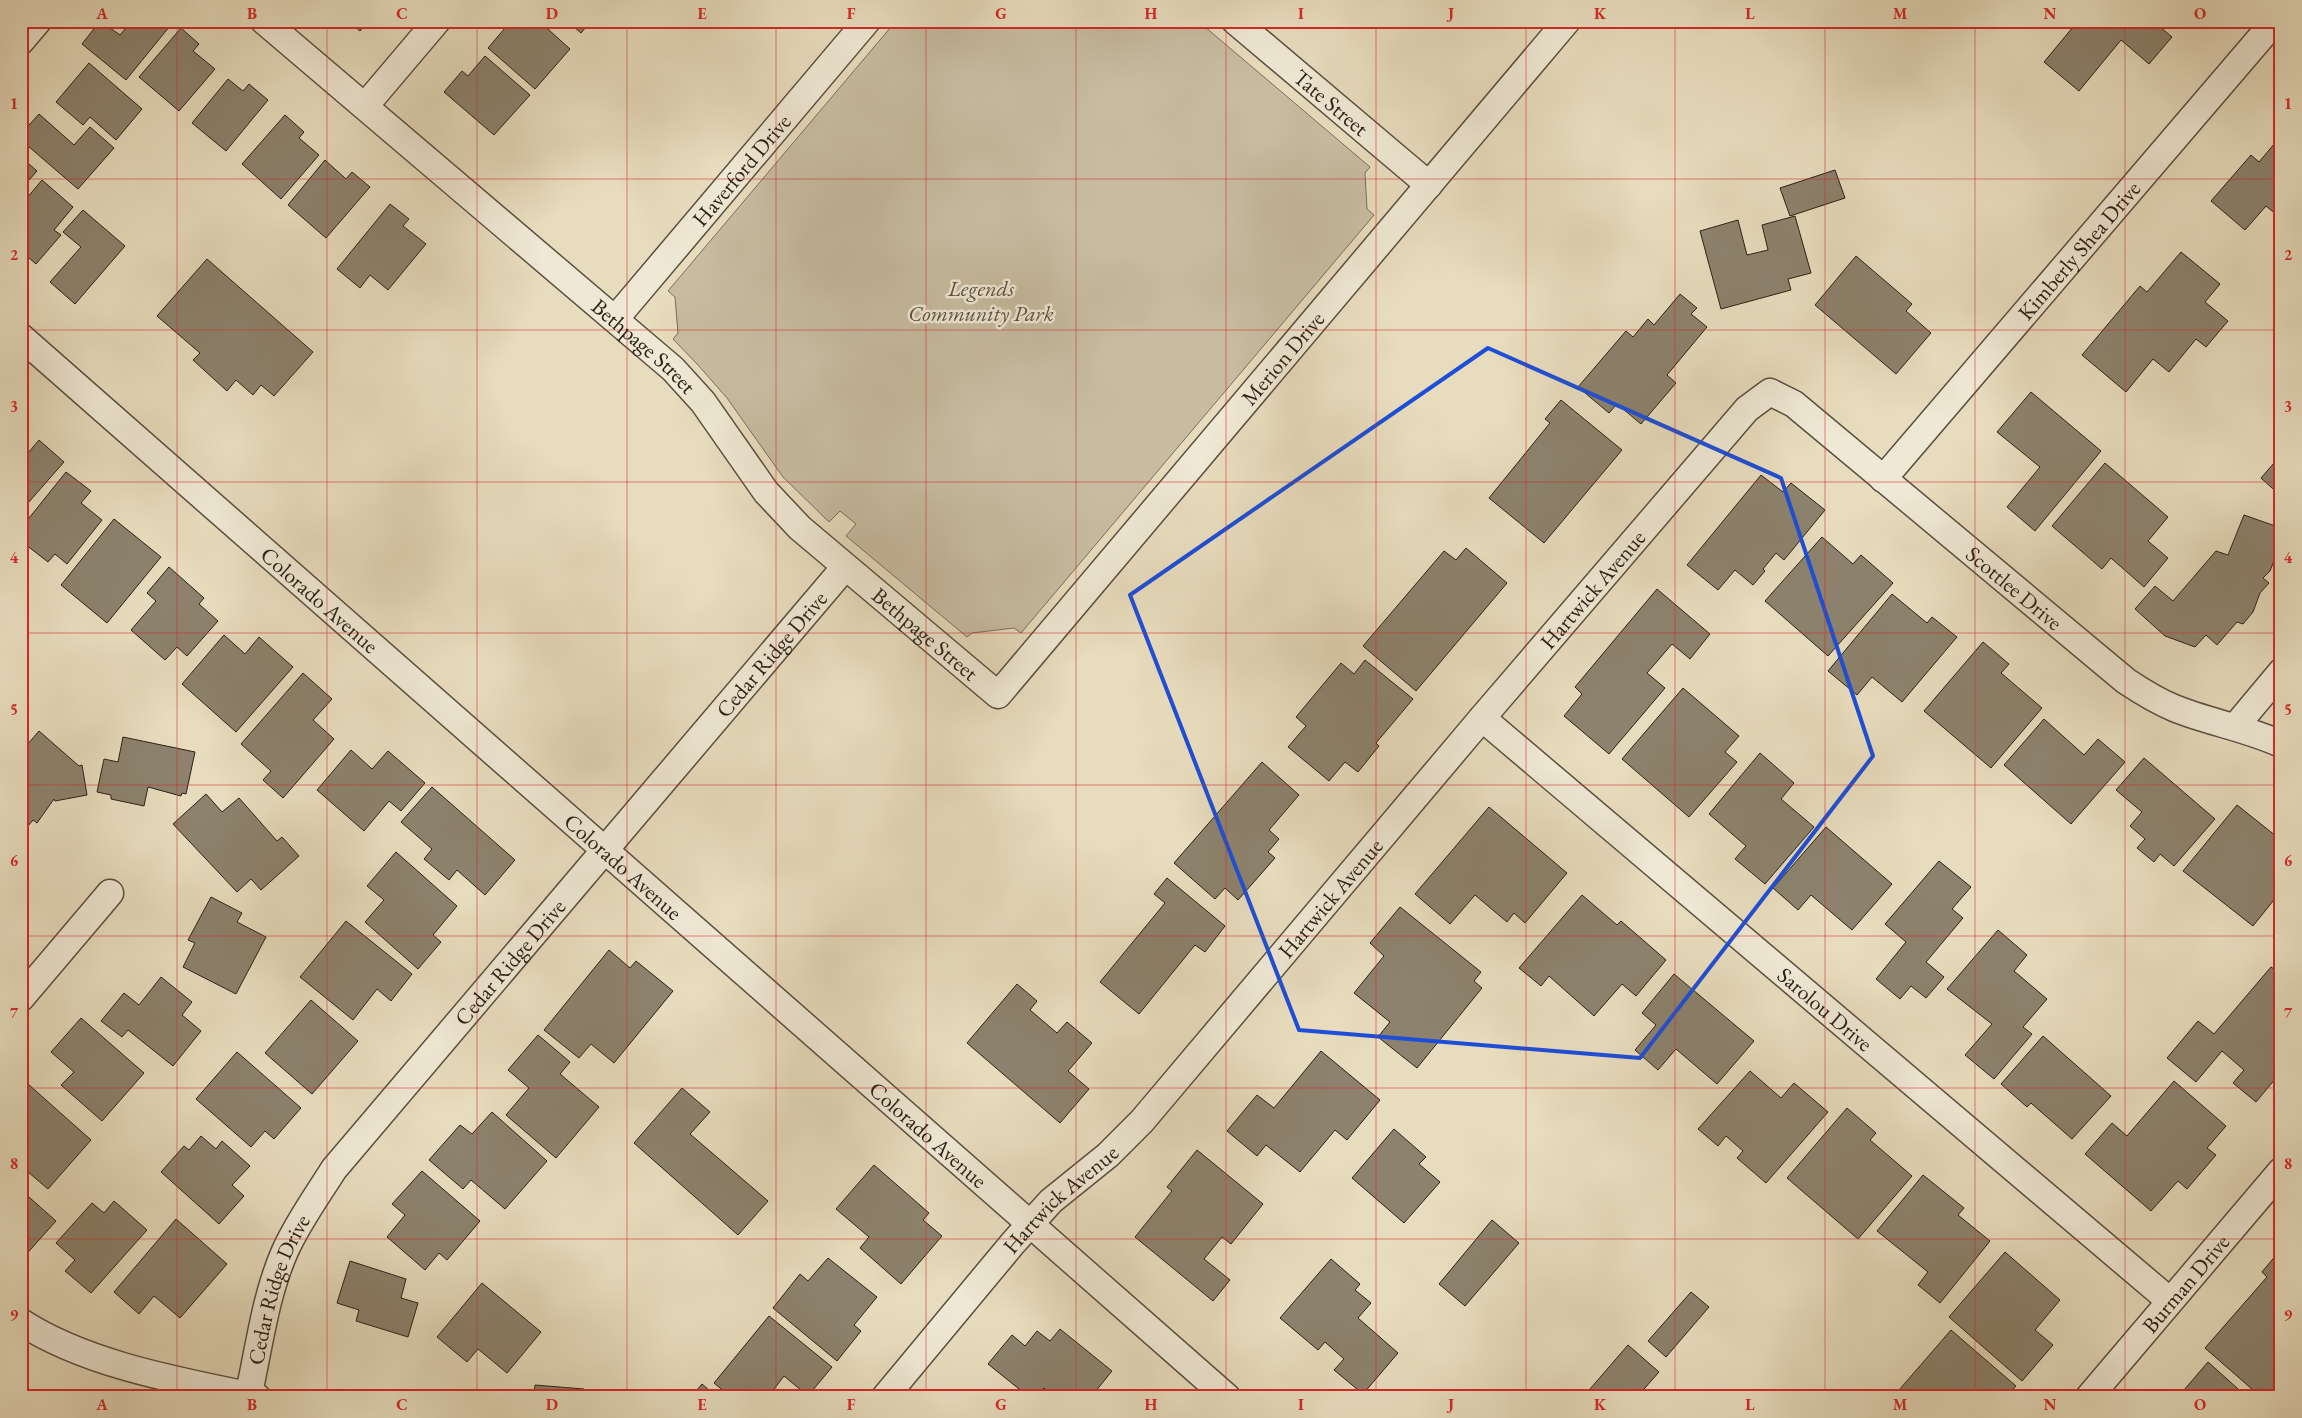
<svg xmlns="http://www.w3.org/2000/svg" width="2302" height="1418" viewBox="0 0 2302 1418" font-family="'EB Garamond',serif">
<rect width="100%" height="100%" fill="#e7dcbd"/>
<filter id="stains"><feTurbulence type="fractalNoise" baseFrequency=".004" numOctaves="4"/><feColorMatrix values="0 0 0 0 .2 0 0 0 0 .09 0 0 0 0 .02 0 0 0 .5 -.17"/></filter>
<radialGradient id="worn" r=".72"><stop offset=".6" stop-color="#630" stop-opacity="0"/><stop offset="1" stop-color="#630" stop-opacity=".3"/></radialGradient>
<polygon fill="#c7bca1" stroke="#786e5c" points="896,21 1198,21 1370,167 1365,173 1367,209 1374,215 1021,633 1014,628 972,633 967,637 846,536 856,524 840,511 829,522 783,477 727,398 698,365 673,339 678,333 675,297 668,291"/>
<g fill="#8c826d" stroke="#2a2016">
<polygon points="100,21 120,35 132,21 174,21 126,80 82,44"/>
<polygon points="348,21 369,21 360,31"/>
<polygon points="511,21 539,21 570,49 535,89 488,48"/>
<polygon points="567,21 591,21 581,33"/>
<polygon points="2078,21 2153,21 2172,37 2149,64 2121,40 2079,91 2044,62"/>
<polygon points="181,28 199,44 193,51 215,69 179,111 139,77"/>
<polygon points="485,56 530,95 494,135 444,92 462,71 468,76"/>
<polygon points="89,63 142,109 116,140 90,117 83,125 56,102"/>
<polygon points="228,79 243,91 249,84 268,100 226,151 192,123"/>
<polygon points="39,114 74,145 90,127 114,148 78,189 21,140 21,134"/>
<polygon points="285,115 304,132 299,138 319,155 281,199 242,164"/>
<polygon points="2280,137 2281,218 2266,206 2245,230 2211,201 2251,155 2259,162"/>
<polygon points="21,157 37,171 21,189"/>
<polygon points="325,160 346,179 352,172 370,187 326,238 288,205"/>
<polygon points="1835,170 1845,198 1790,216 1780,188"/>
<polygon points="42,180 73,207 54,230 61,235 36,264 21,251 21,205"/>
<polygon points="390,204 409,219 403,226 426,244 388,290 370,275 360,288 337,269"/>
<polygon points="83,210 125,246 75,304 50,282 81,247 63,232"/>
<polygon points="1795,216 1811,273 1788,279 1791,290 1721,309 1700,231 1738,220 1747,255 1768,250 1762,225"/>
<polygon points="2181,252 2220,284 2205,302 2228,321 2206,347 2196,339 2169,372 2153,359 2126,392 2082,355 2140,286 2147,292"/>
<polygon points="1856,256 1912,304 1906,311 1931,333 1896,374 1815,305"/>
<polygon points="207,259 313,352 274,396 261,385 253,395 236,380 227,391 193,360 200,353 157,316"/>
<polygon points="1680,294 1697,308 1691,314 1707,327 1667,375 1676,383 1641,424 1617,404 1609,413 1578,387 1626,331 1633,337 1648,319 1654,325"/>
<polygon points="2031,392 2101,451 2035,531 2007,507 2040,467 1997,432"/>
<polygon points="1561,400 1622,450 1544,543 1489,498 1550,423 1545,419"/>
<polygon points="39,440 64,462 21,511 21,457 23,459"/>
<polygon points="2281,455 2281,496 2261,478"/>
<polygon points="2105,463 2168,517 2148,541 2168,558 2144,587 2111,558 2102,569 2052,526"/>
<polygon points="66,472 91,491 81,503 102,520 67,564 55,554 48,562 21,541 21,528"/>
<polygon points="1761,475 1783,492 1791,483 1825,510 1784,560 1776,553 1763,569 1765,571 1753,585 1735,570 1718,590 1687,565"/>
<polygon points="2244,515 2281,528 2281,542 2270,571 2263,578 2269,583 2260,593 2253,612 2243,624 2237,622 2217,645 2206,635 2195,647 2165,636 2135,609 2155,586 2173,601 2216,551 2228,555"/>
<polygon points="114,519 161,557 107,623 61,585"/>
<polygon points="1822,537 1853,564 1861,555 1893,583 1828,656 1765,601"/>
<polygon points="1466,548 1507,583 1416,691 1363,646 1444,551 1456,560"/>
<polygon points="169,567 204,598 199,604 218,621 187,656 177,647 165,660 131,630 156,601 147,593"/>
<polygon points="1657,589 1710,634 1690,659 1672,644 1647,673 1665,688 1609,754 1564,716 1582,694 1575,687"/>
<polygon points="1892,594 1927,623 1932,617 1957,637 1902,702 1872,677 1857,695 1828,671"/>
<polygon points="224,635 245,654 259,637 293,667 236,732 182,684"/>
<polygon points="1983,642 2009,664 2001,673 2042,708 1991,768 1924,711"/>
<polygon points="21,647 26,656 21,659"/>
<polygon points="1365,660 1413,699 1376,743 1379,746 1358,772 1345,762 1329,781 1288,747 1306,726 1296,717 1341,663 1354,674"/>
<polygon points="303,673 332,699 313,720 334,739 283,798 263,780 271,771 241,744"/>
<polygon points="1683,688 1739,736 1725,752 1737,762 1689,817 1622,759"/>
<polygon points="2044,719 2084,755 2098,739 2125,762 2071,824 2004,765"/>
<polygon points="39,731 79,766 82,765 87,795 55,801 54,799 37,823 33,820 23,832 21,752"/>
<polygon points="123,737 195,752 186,794 182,793 181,796 148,787 144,806 111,799 111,795 97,792 104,759 118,762"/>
<polygon points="351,750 372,769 388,751 425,783 401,811 389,801 364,831 317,790"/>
<polygon points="1760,753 1794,783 1781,799 1814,827 1765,884 1735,859 1746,846 1709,814"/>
<polygon points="2144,758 2215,819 2174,866 2160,854 2154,862 2137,848 2145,839 2130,826 2142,812 2116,790"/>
<polygon points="1262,762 1299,795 1269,830 1279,839 1268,852 1275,858 1238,900 1225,888 1215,899 1174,863"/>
<polygon points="432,787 515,860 485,895 457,870 449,880 424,859 432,849 401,822"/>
<polygon points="206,794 222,812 239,798 277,841 282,837 299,856 261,890 251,879 237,892 173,824"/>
<polygon points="2237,805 2281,840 2281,891 2253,926 2183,871"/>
<polygon points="1489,807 1567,873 1525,923 1514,913 1507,922 1475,895 1450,924 1415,894"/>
<polygon points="1826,827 1892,884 1852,930 1811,895 1798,910 1773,888"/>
<polygon points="396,852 457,906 433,935 441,942 418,969 365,922 384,900 367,886"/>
<polygon points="1939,861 1971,887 1952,909 1963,918 1926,962 1944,977 1926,998 1911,986 1900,999 1876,979 1906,942 1885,924"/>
<polygon points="1167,878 1225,926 1205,952 1195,945 1139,1014 1100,982 1165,903 1154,894"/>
<polygon points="1582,895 1617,925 1621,921 1666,960 1636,996 1622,984 1594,1016 1549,976 1541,986 1519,968"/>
<polygon points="211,897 242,913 237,922 266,937 236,994 183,967 195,943 188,940"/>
<polygon points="1400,907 1481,972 1474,981 1482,988 1417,1068 1378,1037 1390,1022 1354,993 1384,956 1370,943"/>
<polygon points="346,921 412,974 391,1001 377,989 353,1020 300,977"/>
<polygon points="1998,930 2027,955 2014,971 2047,999 2023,1027 2032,1034 1994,1079 1965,1055 1992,1024 1947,989"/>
<polygon points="609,950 630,968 636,961 673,991 614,1063 591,1044 579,1058 544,1030"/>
<polygon points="2271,967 2281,974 2281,1072 2256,1102 2233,1083 2244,1070 2222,1051 2196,1082 2167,1058 2198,1021 2214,1034"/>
<polygon points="1674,974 1754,1041 1717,1084 1676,1049 1658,1070 1635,1050 1656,1025 1642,1013"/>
<polygon points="161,977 192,1002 182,1015 201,1031 173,1066 128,1030 122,1037 101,1021 124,993 139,1005"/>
<polygon points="1017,984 1037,1001 1030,1010 1057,1033 1067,1022 1092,1043 1068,1071 1089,1089 1060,1123 967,1043"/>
<polygon points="311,1000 358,1041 312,1094 265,1053"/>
<polygon points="81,1018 144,1073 102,1121 61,1085 74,1072 51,1052"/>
<polygon points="538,1035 570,1062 560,1074 599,1107 556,1158 506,1115 529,1088 508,1070"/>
<polygon points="2043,1036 2111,1096 2072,1139 2031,1103 2027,1107 2001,1084"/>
<polygon points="1321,1051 1380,1100 1347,1140 1335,1130 1300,1172 1266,1145 1257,1156 1227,1131 1257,1095 1274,1108"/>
<polygon points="237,1052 301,1108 274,1139 265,1131 251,1147 196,1099"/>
<polygon points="1750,1071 1781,1098 1794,1083 1828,1112 1766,1183 1737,1158 1743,1151 1726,1136 1718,1146 1698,1129"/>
<polygon points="2174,1081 2226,1126 2207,1148 2216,1155 2187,1189 2178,1181 2151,1211 2085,1154 2112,1123 2127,1136"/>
<polygon points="28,1084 91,1140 48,1189 21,1166 21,1092"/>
<polygon points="682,1088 710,1112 690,1134 768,1201 738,1235 634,1143"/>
<polygon points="1847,1108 1876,1133 1870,1140 1912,1176 1858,1239 1787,1178"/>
<polygon points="492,1112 547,1161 505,1209 471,1180 463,1189 429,1160 460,1125 472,1134"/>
<polygon points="1394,1129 1426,1157 1419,1164 1440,1182 1404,1223 1352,1178"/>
<polygon points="201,1136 216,1149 222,1141 250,1166 232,1185 244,1196 219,1224 161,1172 184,1146 189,1150"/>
<polygon points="1197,1150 1263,1204 1231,1244 1222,1237 1204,1259 1230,1280 1213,1301 1135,1237 1172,1191 1167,1187"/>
<polygon points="874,1165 929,1213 923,1220 942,1236 901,1284 860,1248 869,1237 836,1209"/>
<polygon points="422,1171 480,1221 447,1260 439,1253 425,1270 387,1237 405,1215 392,1204"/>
<polygon points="1923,1175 1964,1208 1958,1215 1990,1241 1940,1303 1918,1285 1928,1272 1877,1231"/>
<polygon points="21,1190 56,1221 22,1259 21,1258"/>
<polygon points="114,1201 147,1230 91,1293 65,1271 75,1260 56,1243 92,1203 104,1213"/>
<polygon points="176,1219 227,1264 180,1318 154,1296 139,1314 114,1292"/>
<polygon points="1492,1220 1519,1243 1465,1306 1439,1284"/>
<polygon points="2005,1252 2060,1300 2035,1330 2053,1345 2022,1381 1949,1317"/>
<polygon points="2277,1254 2281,1258 2281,1392 2277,1397 2261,1397 2205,1348 2267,1277 2262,1272"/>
<polygon points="828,1258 877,1297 854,1325 861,1331 837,1361 773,1308 800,1274 808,1281"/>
<polygon points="1331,1259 1360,1284 1355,1290 1371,1303 1358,1318 1398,1353 1363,1394 1334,1370 1344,1359 1325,1342 1318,1350 1280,1318"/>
<polygon points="350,1261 406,1279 401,1298 418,1303 408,1337 356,1321 359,1310 337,1303"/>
<polygon points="482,1283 541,1332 507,1373 478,1349 467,1362 437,1337"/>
<polygon points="1691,1292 1709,1307 1666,1357 1648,1341"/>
<polygon points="769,1316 832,1367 808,1396 784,1376 768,1397 731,1397 714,1383"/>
<polygon points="1060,1329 1112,1371 1091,1397 1055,1397 1044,1388 1036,1397 1029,1397 988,1364 1012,1335 1025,1346 1037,1331 1050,1341"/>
<polygon points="1951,1330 2016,1386 2006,1397 1893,1397"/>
<polygon points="1628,1345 1659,1372 1637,1397 1599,1397 1590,1389"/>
<polygon points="2208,1362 2247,1397 2178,1397"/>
<polygon points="702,1384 717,1397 691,1397"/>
<polygon points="535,1385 584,1389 583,1397 534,1397"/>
</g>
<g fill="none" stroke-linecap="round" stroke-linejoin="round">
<defs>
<g id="street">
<path id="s1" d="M264 21 673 369 703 402 766 492 800 528 998 695 1567 21"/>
<path id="s2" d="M1235 21 1429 185"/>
<polyline points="21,41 38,21"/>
<polyline points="365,106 437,21"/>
<path id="s3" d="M616 318 867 21"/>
<path id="s4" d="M21 337 1227 1397"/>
<path id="s5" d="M1883 479 2275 21"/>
<path id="s6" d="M1482 718 2170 1301"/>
<polyline points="2235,727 2281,672"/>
<polyline points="21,998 110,893"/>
<path d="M21 1322C87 1365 181 1381 257 1397"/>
<path id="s7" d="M248 1397C259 1349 265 1296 285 1251 298 1222 317 1196 334 1169L845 567"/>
<path id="s8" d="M885 1397 1013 1243 1051 1201 1108 1155 1142 1121 1482 718 1747 409 1770 392 1794 404 2126 681C2141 691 2157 701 2174 708 2208 722 2246 728 2281 744"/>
<path id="s9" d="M2089 1397 2281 1171"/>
</g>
</defs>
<use href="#street" stroke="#594f40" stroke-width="29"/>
<use href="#street" stroke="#efe8d4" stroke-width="26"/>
</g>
<path fill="none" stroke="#1d4ed8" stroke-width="4" stroke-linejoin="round" d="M1488 348 1781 478 1873 756 1640 1058 1299 1030 1130 595Z"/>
<path fill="none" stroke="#d62828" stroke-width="1" stroke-opacity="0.55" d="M177 21V1397M327 21V1397M477 21V1397M627 21V1397M776 21V1397M926 21V1397M1076 21V1397M1226 21V1397M1376 21V1397M1526 21V1397M1675 21V1397M1825 21V1397M1975 21V1397M2125 21V1397M21 179H2281M21 330H2281M21 482H2281M21 633H2281M21 785H2281M21 936H2281M21 1088H2281M21 1239H2281"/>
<g text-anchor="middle" stroke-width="5" stroke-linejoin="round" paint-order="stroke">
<g font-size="22" fill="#2a2016" stroke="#efe8d4">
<text dy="8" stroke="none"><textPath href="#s2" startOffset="126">Tate Street</textPath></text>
<text dy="8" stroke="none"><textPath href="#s3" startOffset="194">Haverford Drive</textPath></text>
<text dy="8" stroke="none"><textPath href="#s5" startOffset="301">Kimberly Shea Drive</textPath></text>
<text dy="8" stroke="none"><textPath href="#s1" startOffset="500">Bethpage Street</textPath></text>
<text dy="8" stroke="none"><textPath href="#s1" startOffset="1441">Merion Drive</textPath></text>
<text dy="8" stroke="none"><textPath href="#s8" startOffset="1655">Scottlee Drive</textPath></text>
<text dy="8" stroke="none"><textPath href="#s8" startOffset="1075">Hartwick Avenue</textPath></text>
<text dy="8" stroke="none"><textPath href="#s4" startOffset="398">Colorado Avenue</textPath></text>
<text dy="8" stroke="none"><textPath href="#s1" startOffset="905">Bethpage Street</textPath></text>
<text dy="8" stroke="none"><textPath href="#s7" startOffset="922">Cedar Ridge Drive</textPath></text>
<text dy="8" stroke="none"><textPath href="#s4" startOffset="802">Colorado Avenue</textPath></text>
<text dy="8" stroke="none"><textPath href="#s8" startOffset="670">Hartwick Avenue</textPath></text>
<text dy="8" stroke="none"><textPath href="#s7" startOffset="518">Cedar Ridge Drive</textPath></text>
<text dy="8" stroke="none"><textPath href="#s6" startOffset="450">Sarolou Drive</textPath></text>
<text dy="8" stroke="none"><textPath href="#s4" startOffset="1208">Colorado Avenue</textPath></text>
<text dy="8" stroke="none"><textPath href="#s8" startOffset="265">Hartwick Avenue</textPath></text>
<text dy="8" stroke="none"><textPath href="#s9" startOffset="149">Burman Drive</textPath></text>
<text dy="8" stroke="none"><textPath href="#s7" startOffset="112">Cedar Ridge Drive</textPath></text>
</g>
<g font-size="22" font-style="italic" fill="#594f40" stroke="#efe8d4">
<text x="981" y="296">Legends<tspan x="981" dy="25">Community Park</tspan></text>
</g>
</g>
<rect width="2302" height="1418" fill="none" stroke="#e7dcbd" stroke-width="55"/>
<rect x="28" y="28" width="2246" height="1362" fill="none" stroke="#d62828" stroke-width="2"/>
<g font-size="16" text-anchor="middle" font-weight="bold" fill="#d62828">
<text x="102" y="19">A</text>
<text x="252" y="19">B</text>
<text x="402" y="19">C</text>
<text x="552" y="19">D</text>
<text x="702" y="19">E</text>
<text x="851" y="19">F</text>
<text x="1001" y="19">G</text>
<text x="1151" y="19">H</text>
<text x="1301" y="19">I</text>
<text x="1451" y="19">J</text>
<text x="1600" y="19">K</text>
<text x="1750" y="19">L</text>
<text x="1900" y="19">M</text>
<text x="2050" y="19">N</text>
<text x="2200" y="19">O</text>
<text x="14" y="109">1</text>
<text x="2288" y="109">1</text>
<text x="14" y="260">2</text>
<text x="2288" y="260">2</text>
<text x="14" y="412">3</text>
<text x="2288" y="412">3</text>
<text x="14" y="563">4</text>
<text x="2288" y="563">4</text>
<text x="14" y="715">5</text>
<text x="2288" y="715">5</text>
<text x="14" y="866">6</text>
<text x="2288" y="866">6</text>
<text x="14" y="1018">7</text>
<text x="2288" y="1018">7</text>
<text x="14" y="1169">8</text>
<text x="2288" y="1169">8</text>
<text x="14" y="1320">9</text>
<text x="2288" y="1320">9</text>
<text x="102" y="1410">A</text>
<text x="252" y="1410">B</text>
<text x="402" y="1410">C</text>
<text x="552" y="1410">D</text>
<text x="702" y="1410">E</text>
<text x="851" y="1410">F</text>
<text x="1001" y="1410">G</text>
<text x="1151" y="1410">H</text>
<text x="1301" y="1410">I</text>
<text x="1451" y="1410">J</text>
<text x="1600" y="1410">K</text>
<text x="1750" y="1410">L</text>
<text x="1900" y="1410">M</text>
<text x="2050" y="1410">N</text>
<text x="2200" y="1410">O</text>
</g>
<rect width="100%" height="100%" filter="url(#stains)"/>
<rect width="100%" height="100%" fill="url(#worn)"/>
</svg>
